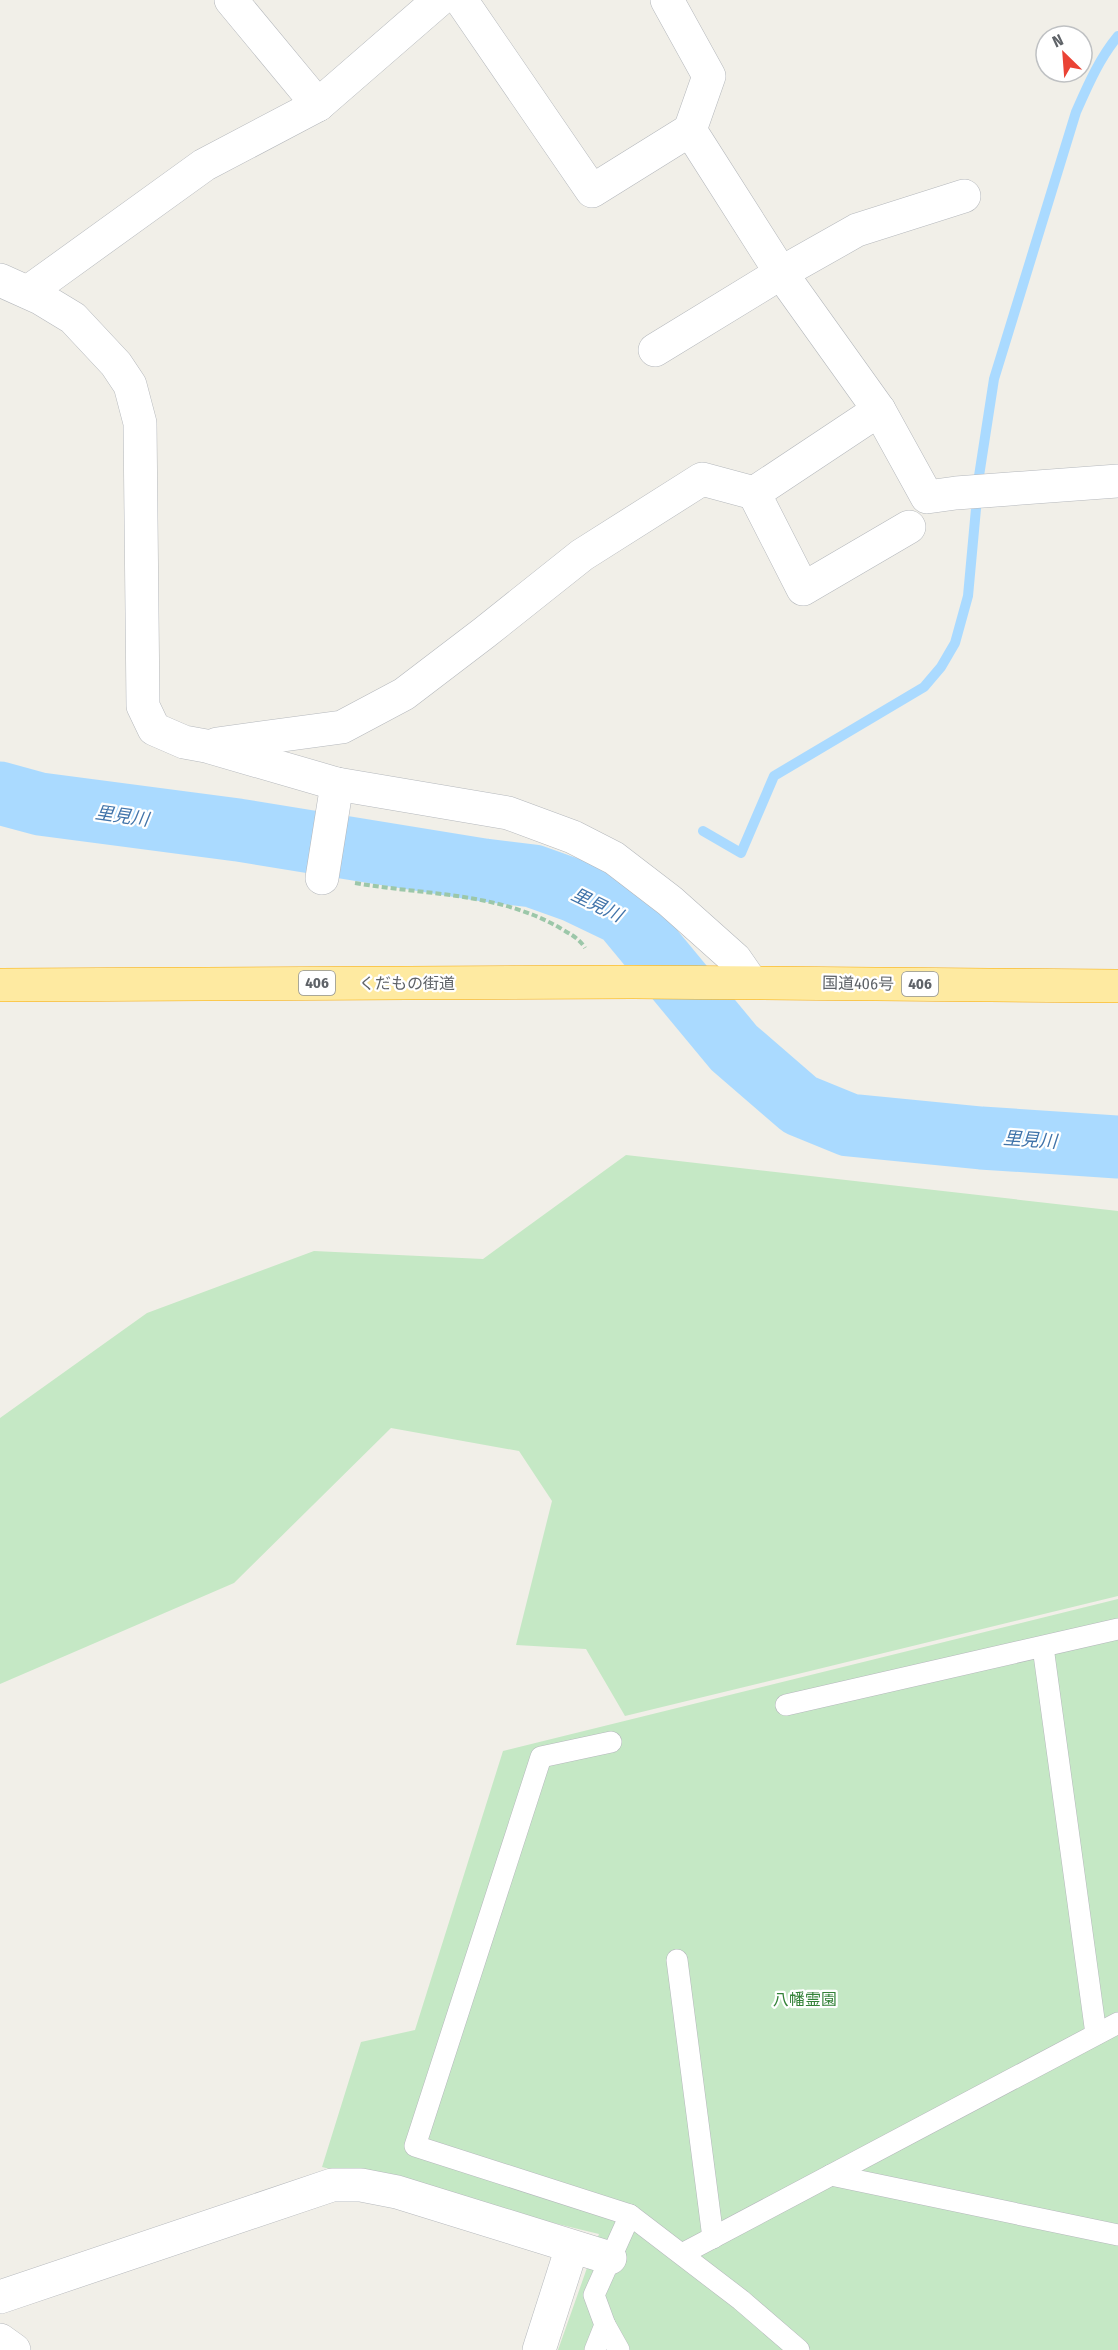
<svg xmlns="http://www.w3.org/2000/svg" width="1118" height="2350" viewBox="0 0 1118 2350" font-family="'Fira Sans Condensed','Noto Sans JP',sans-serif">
<rect width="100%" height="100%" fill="#f1efe8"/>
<g fill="#c5e8c5">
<polygon points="626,1155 1118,1211 1118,1596 625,1716 586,1649 516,1645 552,1501 519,1451 391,1428 234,1583 0,1684 0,1418 147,1313 314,1251 483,1259"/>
<polygon points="1118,1599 1118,2350 558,2350 599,2234 322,2167 361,2042 415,2030 503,1751"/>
</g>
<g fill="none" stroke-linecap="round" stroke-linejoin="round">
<path stroke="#aadaff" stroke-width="10" d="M703 831 741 853 774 776 924 687 941 667 955 643 968 596 979 476 994 379 1076 112C1088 85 1099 59 1118 36"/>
<polyline stroke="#aadaff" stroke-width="63" points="0,793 40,804 238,830 484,870 533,876 575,891 623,914 734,1048 800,1105 849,1125 981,1138 1118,1147"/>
<defs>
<g id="service">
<polyline points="1043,1647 1096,2034"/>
<polyline points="786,1705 1118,1629"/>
<polyline points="611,1742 541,1757 415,2146 630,2215 741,2300 799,2350"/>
<polyline points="677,1960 713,2238"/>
<polyline points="831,2175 1118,2235"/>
<polyline points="682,2254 1118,2023"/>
<polyline points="605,2325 619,2350"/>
<polyline points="595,2350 605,2325 594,2295 630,2215"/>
</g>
<g id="minor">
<polyline points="231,0 318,105 439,0"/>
<polyline points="461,0 592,191 690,130 781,273 879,410"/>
<polyline points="667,0 709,76 690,130"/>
<polyline points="0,280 40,298 73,318 116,364 130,385 140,423 143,706 154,729 184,742 206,746 337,784 508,813 573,837 614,858 670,901 735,959 751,982"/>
<polyline points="28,292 204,165 318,105"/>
<polyline points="655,350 781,273 857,230 964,196"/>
<polyline points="754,493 803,589 909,527"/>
<polyline points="217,744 342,727 404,694 484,633 582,555 702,479 754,493 879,410 927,497 956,493 1118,481"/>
<polyline points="322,878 337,784"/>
<polyline points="0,2297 332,2185 361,2185 397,2192 610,2258"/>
<polyline points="0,2340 14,2350"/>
<polyline points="539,2350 572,2247"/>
</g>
<polyline id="trunk" points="0,985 633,982 1118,986"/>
</defs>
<use href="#service" stroke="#b5b8bc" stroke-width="22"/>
<use href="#minor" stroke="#b5b8bc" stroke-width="34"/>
<use href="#trunk" stroke="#f9ab00" stroke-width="34"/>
<path stroke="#9cc7a9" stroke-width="4" stroke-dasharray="6 3" stroke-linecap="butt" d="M355 883C424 895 498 892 560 928 570 934 579 938 585 948"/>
<use href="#service" stroke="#fff" stroke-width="21"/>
<use href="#minor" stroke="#fff" stroke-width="33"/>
<use href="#trunk" stroke="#feeaa1" stroke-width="33"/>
</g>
<g text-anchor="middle" stroke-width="4.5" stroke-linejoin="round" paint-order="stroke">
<g fill="#fff" stroke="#8f9295" stroke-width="1.5">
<rect x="299" y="971" width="36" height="24" rx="4.5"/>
<rect x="902" y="972" width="36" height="24" rx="4.5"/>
</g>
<g font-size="15" font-weight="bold" fill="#5f6368">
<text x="317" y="988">406</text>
<text x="920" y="989">406</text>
</g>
<g font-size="16" fill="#5f6368" stroke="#fff">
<text x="407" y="989">くだもの街道</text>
<text transform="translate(858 983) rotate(1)" y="6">国道406号</text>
</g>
<g font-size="16" fill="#348238" stroke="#fff">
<text x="805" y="2005">八幡霊園</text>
</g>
<g font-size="18" font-style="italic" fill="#4174aa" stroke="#fff">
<text transform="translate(122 816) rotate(8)" y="6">里見川</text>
<text transform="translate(597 905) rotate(26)" y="6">里見川</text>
<text transform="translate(1030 1140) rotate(4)" y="6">里見川</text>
</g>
</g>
<g transform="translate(1064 54) rotate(335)"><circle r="28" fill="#ffffff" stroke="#bfc1c3" stroke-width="1.5"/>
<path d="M0-4.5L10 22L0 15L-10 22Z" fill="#ea4335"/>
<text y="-9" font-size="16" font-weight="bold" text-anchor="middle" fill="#5f6368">N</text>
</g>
</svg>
